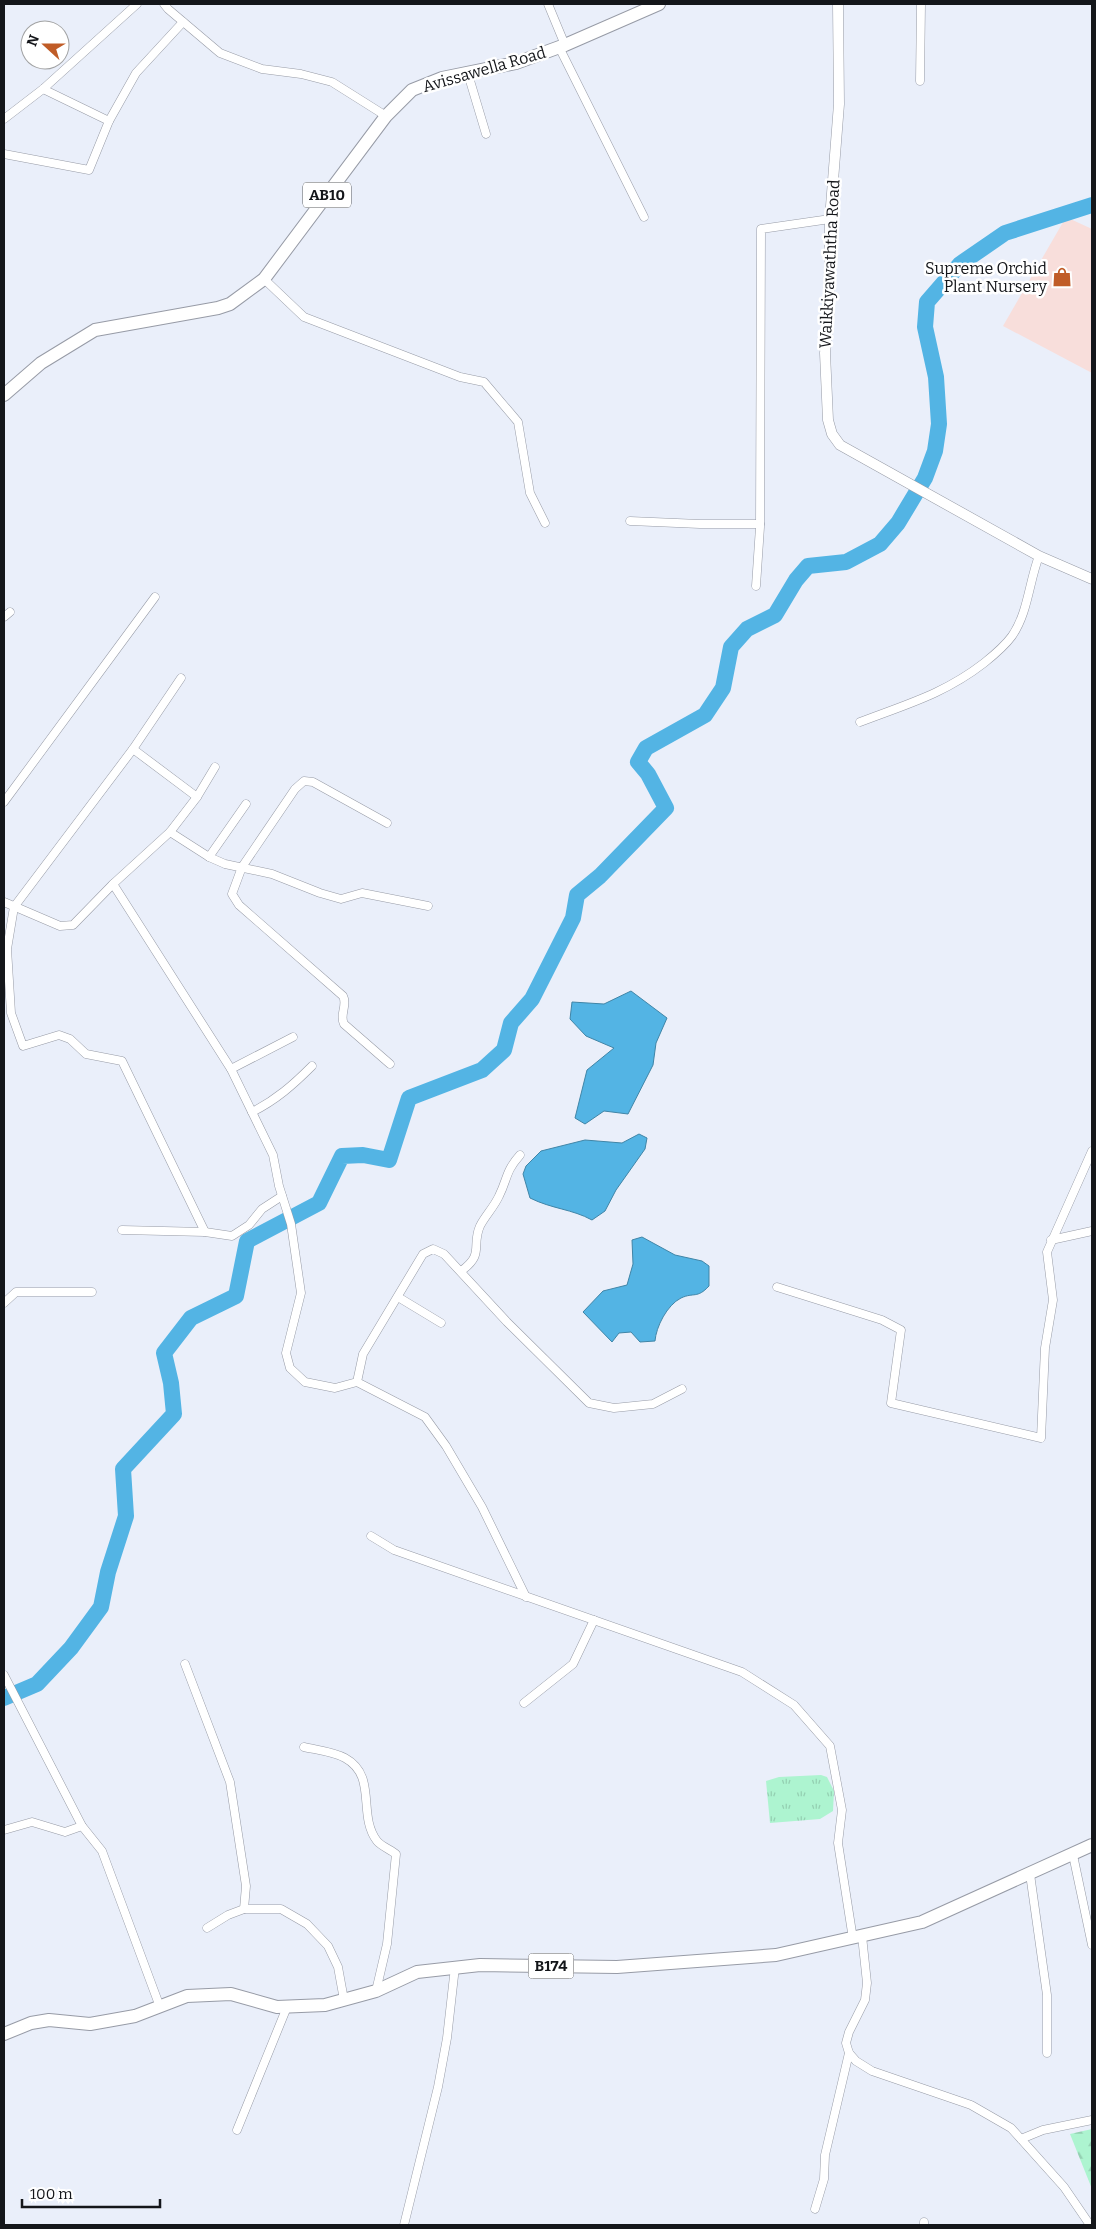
<svg xmlns="http://www.w3.org/2000/svg" width="1096" height="2229" viewBox="0 0 1096 2229" font-family="Bitter,serif">
<defs>
<pattern id="grass-tufts" width="24" height="20" patternUnits="userSpaceOnUse" patternTransform="scale(1.25)"><rect width="24" height="20" fill="#adf4d0"/><path d="M3 7l-1-3M5 7V3M7 7l1-3M15 17l-1-3M17 17v-4M19 17l1-3" fill="none" stroke="#94d0b2"/></pattern>
<pattern id="forest-firs" width="22" height="20" patternUnits="userSpaceOnUse" patternTransform="scale(1.25)"><rect width="22" height="20" fill="#adf4d0"/><path d="M5 1l3.5 6h-7zM16 11l3.5 6h-7z" fill="#94d0b2"/></pattern>
</defs>
<rect width="100%" height="100%" fill="#eaeffa"/>
<polygon fill="#f8dedb" points="1066,217 1092,229 1092,373 1003,326"/>
<polygon fill="url(#grass-tufts)" points="821,1775 827,1777 834,1791 833,1811 820,1819 770,1823 766,1781 779,1777"/>
<polygon fill="url(#forest-firs)" points="1092,2129 1092,2189 1070,2134"/>
<g fill="#53b4e4" stroke="#4085a7">
<polygon points="631,991 667,1018 656,1043 653,1065 628,1114 604,1111 585,1124 575,1118 587,1070 614,1048 586,1036 570,1019 572,1002 604,1004"/>
<path d="M639 1134 647 1138 645 1149 616 1190 605 1211 592 1220C572 1209 552 1209 530 1198L523 1174 526 1166 541 1151 585 1140 622 1143Z"/>
<path d="M642 1237 675 1255 702 1261 709 1266V1286C697 1299 694 1292 681 1298 667 1305 656 1327 655 1341L640 1342 631 1332 619 1333 612 1342 583 1312 603 1291 627 1285 633 1264 632 1240Z"/>
</g>
<g fill="none" stroke-linecap="round" stroke-linejoin="round">
<polyline stroke="#53b4e4" stroke-width="16" points="4,1698 37,1684 71,1648 101,1607 108,1572 126,1516 123,1469 174,1414 171,1383 164,1353 191,1318 236,1296 247,1241 319,1203 342,1156 363,1155 389,1160 409,1098 482,1070 504,1050 511,1023 532,999 573,918 577,895 600,876 666,808 648,774 638,762 646,748 705,715 723,688 731,647 747,629 775,615 796,580 808,566 846,562 880,544 898,523 925,478 935,451 939,424 936,377 925,327 927,302 960,264 1005,233 1092,205"/>
<defs>
<g id="minor">
<polyline points="164,4 168,9 220,53 262,69 301,74 332,82 386,116"/>
<polyline points="548,4 565,45"/>
<polyline points="559,47 644,217"/>
<polyline points="468,74 486,134"/>
<polyline points="920,81 921,4"/>
<polyline points="4,119 43,89 137,4"/>
<polyline points="109,121 136,73 183,22"/>
<polyline points="4,154 89,170 109,121 43,89"/>
<polyline points="264,279 304,317 460,377 484,382 518,422 530,493 545,523"/>
<polyline points="630,521 700,524 760,524"/>
<polyline points="756,586 760,527 761,229 830,219"/>
<polyline points="4,617 10,612"/>
<polyline points="181,678 133,749 14,907 7,949 11,1013 23,1046 59,1035 70,1039 86,1054 122,1061 205,1232"/>
<path d="M860 722C907 704 944 694 984 663 994 655 1004 647 1012 636 1028 613 1029 582 1039 556"/>
<polyline points="133,749 197,797"/>
<polyline points="4,802 155,597"/>
<path d="M387 823 313 782 304 781 295 789 242 867 232 894 239 905 343 996C348 1005 339 1015 344 1024L390 1064"/>
<polyline points="170,832 209,857 225,864 272,874 320,893 341,899 362,893 428,906"/>
<polyline points="209,857 246,804"/>
<polyline points="113,884 170,832 197,797 215,767"/>
<polyline points="4,902 60,926 73,925 113,884 231,1069 273,1155 279,1186 291,1224 301,1293 286,1353 290,1368 305,1382 335,1388 357,1382"/>
<polyline points="231,1069 293,1037"/>
<path d="M252 1112C276 1100 293 1085 312 1066"/>
<polyline points="122,1230 205,1232 232,1236 249,1225 262,1209 282,1196"/>
<polyline points="1051,1240 1092,1231"/>
<path d="M461 1271C485 1254 471 1246 480 1226 485 1216 494 1207 499 1196 508 1178 505 1172 520 1155"/>
<polyline points="777,1287 882,1320 901,1330 891,1403 1041,1438 1045,1348 1053,1300 1047,1252 1092,1151"/>
<polyline points="398,1297 441,1323"/>
<polyline points="4,1303 16,1292 92,1292"/>
<polyline points="371,1536 394,1550 742,1672 794,1705 830,1746 842,1810 838,1843 853,1939"/>
<polyline points="526,1597 482,1507 446,1446 425,1417 357,1382 363,1354 423,1254 433,1249 444,1254 507,1322 589,1403 614,1408 653,1404 682,1389"/>
<polyline points="185,1664 230,1782 246,1886 244,1909"/>
<polyline points="4,1675 82,1826 102,1851 160,2007"/>
<polyline points="524,1703 573,1664 594,1620"/>
<path d="M304 1747C317 1750 334 1752 345 1758 378 1776 357 1815 377 1841 381 1846 391 1850 396 1854L387 1944 376 1991"/>
<polyline points="4,1830 32,1822 65,1832 82,1826"/>
<polyline points="1073,1855 1092,1945"/>
<polyline points="1030,1874 1047,1995 1047,2053"/>
<polyline points="207,1928 228,1915 244,1909 281,1909 307,1924 328,1946 338,1967 344,2000"/>
<polyline points="862,1936 867,1983 865,2000 849,2032 846,2043 849,2053 856,2061 872,2071 971,2105 1011,2128 1064,2187 1090,2225"/>
<polyline points="237,2130 287,2007"/>
<polyline points="1021,2139 1043,2130 1092,2120"/>
<polyline points="815,2209 824,2179 825,2155 849,2053"/>
<polyline points="404,2225 438,2087 447,2038 455,1967"/>
<polyline points="924,2225 924,2222"/>
</g>
<polyline id="tertiary" points="838,4 839,104 830,219 829,313 825,353 828,420 832,434 840,445 1039,556 1092,579"/>
<g id="primary">
<polyline points="4,395 41,363 95,330 218,308 230,304 264,279 386,116 412,90 442,78 516,63 565,45 659,4"/>
<polyline points="4,2034 31,2023 49,2020 90,2024 135,2016 187,1996 231,1994 277,2007 325,2005 376,1991 417,1972 480,1965 617,1967 776,1955 922,1922 1092,1845"/>
</g>
</defs>
<use href="#minor" stroke="#979ba6" stroke-width="9"/>
<use href="#tertiary" stroke="#979ba6" stroke-width="11"/>
<use href="#primary" stroke="#979ba6" stroke-width="14"/>
<use href="#minor" stroke="#fff" stroke-width="8"/>
<use href="#tertiary" stroke="#fff" stroke-width="10"/>
<use href="#primary" stroke="#fff" stroke-width="12"/>
</g>
<defs>
<symbol id="shop-bare" viewBox="-9 -9 18 18"><path d="M-5-2.5h2.3a2.7 3.5 0 0 1 5.4 0H5L5.5 6h-11ZM-1.5-2.5h3a1.5 2.3 0 0 0-3 0Z" fill="#c05c27" stroke="#fff" stroke-width="2.5" paint-order="stroke"/></symbol>
</defs>
<g fill-rule="evenodd">
<use href="#shop-bare" x="1048" y="263" width="28" height="28"/>
</g>
<g text-anchor="middle" stroke-width="5" stroke-linejoin="round" paint-order="stroke">
<g fill="#fff" stroke="#5a5c5f" stroke-width="1">
<rect x="303" y="182.5" width="48" height="25" rx="4"/>
<rect x="528.5" y="1953.5" width="45" height="25" rx="4"/>
</g>
<g font-size="15" font-weight="bold" fill="#14161a">
<text x="327" y="200">AB10</text>
<text x="551" y="1971">B174</text>
</g>
<g font-size="16" fill="#14161a" stroke="#fff">
<text transform="translate(484 69) rotate(-16)" y="6">Avissawella Road</text>
<text transform="translate(829 264) rotate(-87)" y="6">Waikkiyawaththa Road</text>
</g>
<g font-size="16" fill="#14161a" stroke="#fff" text-anchor="end">
<text x="1047" y="274">Supreme Orchid<tspan x="1047" dy="18">Plant Nursery</tspan></text>
</g>
</g>
<rect width="1096" height="2229" fill="none" stroke="#14161a" stroke-width="10"/>
<g transform="translate(45 45) rotate(291)"><circle r="24" fill="#ffffff" stroke="#a1a2a3"/>
<path d="M0-4L9 19L0 12L-9 19Z" fill="#c05c27"/>
<text y="-8" font-size="14" font-weight="bold" text-anchor="middle" fill="#14161a">N</text>
</g>
<path d="M22 2199v8h138v-8" fill="none" stroke="#14161a" stroke-width="2.5"/>
<text x="30" y="2199" font-size="15" fill="#14161a" stroke="#ffffff" stroke-width="4" paint-order="stroke">100 m</text>
</svg>
